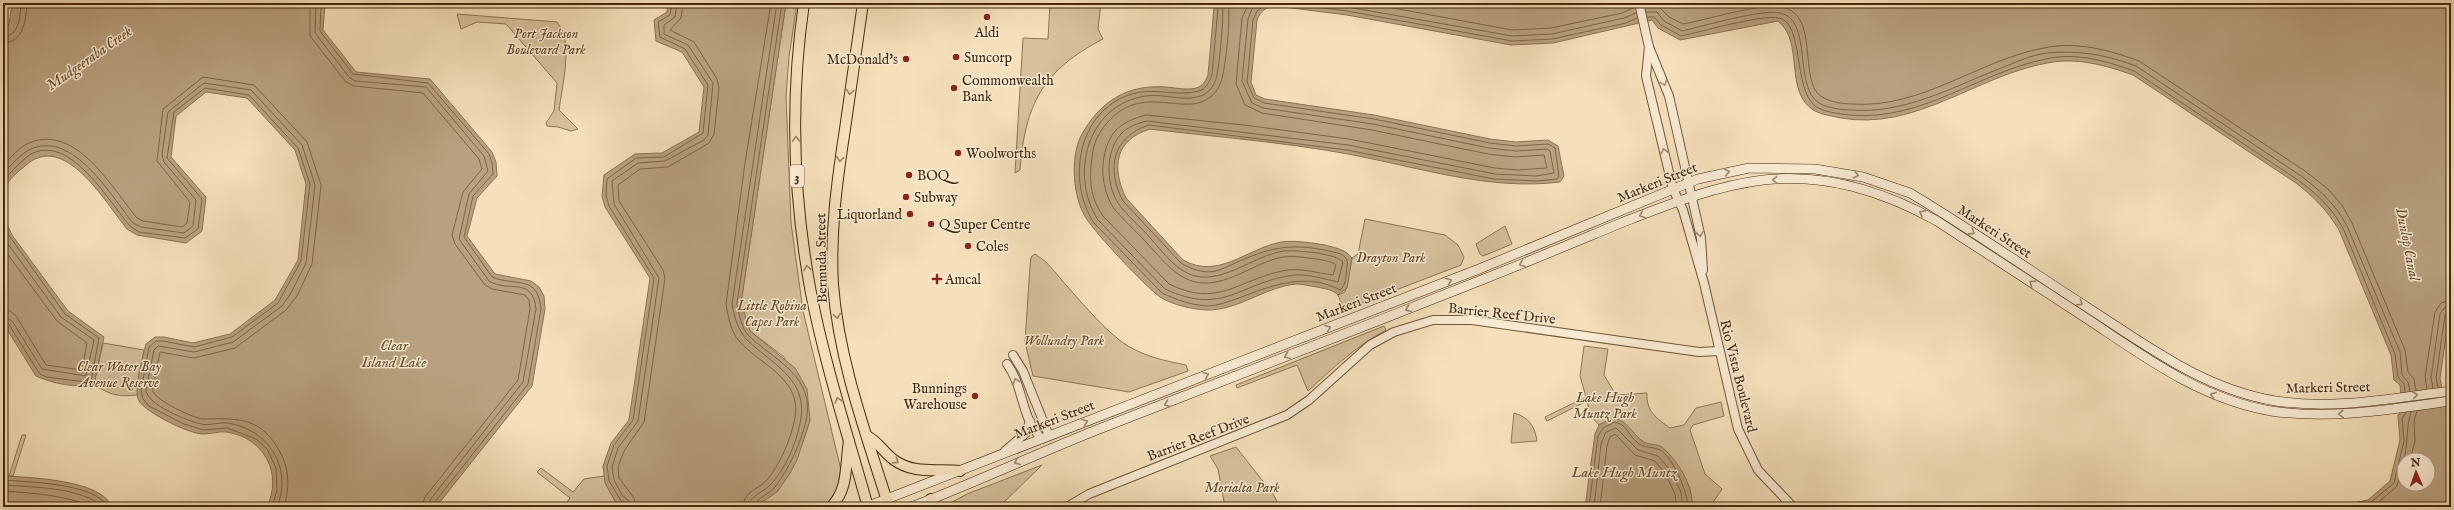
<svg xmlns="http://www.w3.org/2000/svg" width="2454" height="510" viewBox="0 0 2454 510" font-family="'IM FELL English',serif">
<rect width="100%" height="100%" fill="#f5e0bb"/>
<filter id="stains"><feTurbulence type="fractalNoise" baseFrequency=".005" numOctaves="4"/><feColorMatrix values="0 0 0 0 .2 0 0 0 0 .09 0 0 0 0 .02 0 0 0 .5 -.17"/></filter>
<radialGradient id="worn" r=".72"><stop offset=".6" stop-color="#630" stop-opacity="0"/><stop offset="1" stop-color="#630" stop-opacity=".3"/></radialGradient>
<g fill="#d7c19d" stroke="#8e7454">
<path d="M786 3H797L789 57 786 96 791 223 803 311 841 470 837 490 825 507H755C787 488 800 454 810 420L784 357 750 331 741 303Z"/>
<path d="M1050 3H1101L1098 29 1103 39C1043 70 1025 104 1020 170L1015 173 1023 38 1048 39Z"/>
<path d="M457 14 557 22C574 41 562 86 559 110L578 129 571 131 558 127 547 126 546 123 554 111 557 83 506 24 477 22 461 29Z"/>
<polygon points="1365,219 1445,235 1458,245 1464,257 1461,265 1344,310 1338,295 1345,292 1352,258 1358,254"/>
<polygon points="1505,226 1512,244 1483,256 1480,254 1476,244"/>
<path d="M1035 254 1046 262C1067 285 1103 331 1128 346 1146 357 1166 361 1186 365L1188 371 1129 392 1033 376 1025 342 1030 267 1031 257Z"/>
<path d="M1384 326 1386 330C1356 346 1333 368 1308 391L1297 365 1237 388 1236 385Z"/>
<path d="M103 343 144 350 137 395C119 397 109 395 94 384Z"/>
<path d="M1584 346 1608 349 1604 375 1616 395 1647 393C1646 411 1656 418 1670 428L1684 425 1696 408 1721 402 1724 416 1693 425 1690 430 1705 474 1722 489 1710 507H1692L1690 489 1662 447 1644 443 1613 418 1599 425 1590 415 1587 401 1547 421 1545 417 1586 397 1580 376Z"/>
<path d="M1514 413C1529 417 1535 427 1537 441L1511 443Z"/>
<polygon points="22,435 26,435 13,476 9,476"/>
<polygon points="1236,447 1273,494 1280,507 1225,507 1218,469 1210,456"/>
<polygon points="1042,465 999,507 943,507 967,494"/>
<polygon points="541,468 573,492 584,479 604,476 615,501 623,507 563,507 570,498 537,472"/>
</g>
<g fill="#b9a17f" stroke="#8b7151" fill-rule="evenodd">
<path d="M12 3H325L323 30 356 72 430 79 492 152 496 162 497 176 477 198 467 236 495 274 531 281 539 287 544 296 545 309 532 386 436 507H267C283 473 264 438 227 432 219 431 211 434 203 434 189 434 147 413 139 401 133 390 143 356 146 344L155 337H164L193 343 230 334 275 300 298 260 306 184 295 150 247 98 206 92 176 116 171 157 206 197 202 231 186 243 137 235 127 229C105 202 64 130 25 166 11 178 6 180 3 200V30L9 24Z"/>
<polygon points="668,3 786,3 741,303 750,331 795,368 807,389 810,420 797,460 789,475 777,492 755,507 623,507 615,501 605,483 603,466 611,443 629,420 650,278 605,207 602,196 604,175 635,154 662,153 699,132 704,87 682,52 656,41 654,20 667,12"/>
<path d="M1210 3H2451V302L2440 378 2445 406 2451 413V507H2274L2353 503 2368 500 2390 481 2400 440 2398 415 2402 411 2400 385 2394 380 2391 355 2339 230C2327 210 2314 197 2296 183L2133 75C2105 65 2076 57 2047 63 1976 76 1916 131 1841 118 1833 116 1822 115 1815 111 1783 93 1805 42 1778 21L1680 40 1658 28 1652 20 1553 43 1511 45 1347 15 1276 6C1266 7 1261 10 1257 20L1251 82 1256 95 1265 99 1374 115 1490 139 1516 142 1548 140 1558 146 1564 176 1560 182C1489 191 1418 167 1348 154 1283 142 1216 137 1150 129 1115 140 1111 167 1126 198L1183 260C1218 280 1246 249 1281 242 1295 240 1312 243 1325 245 1335 248 1345 249 1352 258L1347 288 1338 295C1332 289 1325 289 1317 287 1310 286 1302 284 1296 284 1265 287 1237 311 1206 310 1191 309 1173 305 1160 297 1145 286 1096 234 1086 218 1073 198 1070 158 1081 136 1099 102 1127 84 1166 87 1176 88 1190 91 1199 87 1204 84 1206 80 1208 75L1214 7ZM2404 460H2428V484H2404Z"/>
<path d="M3 216 12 235 68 311 104 337 94 384C78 389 51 383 36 376L3 323Z"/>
<path d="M1613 418C1627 420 1631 432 1641 440 1647 446 1658 443 1663 448 1678 461 1694 487 1692 507H1585L1595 434 1599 425Z"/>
<path d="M3 476C26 477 105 480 111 507H3Z"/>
</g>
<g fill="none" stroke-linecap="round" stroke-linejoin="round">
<g stroke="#7f6445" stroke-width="1">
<polyline points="310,3 310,36 346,82 354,86 423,93 479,159 482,169 463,192 452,235 455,244 485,285 492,289 525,295 529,300 530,309 518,380 425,497 422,507"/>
<path d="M316 3 315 33 350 78 355 81 426 87 484 156 488 171 469 194 459 239 489 281C509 293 533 276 536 309L523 382 430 500 428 507"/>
<path d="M321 3 320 31 353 74 428 83 489 154 492 163 493 174 473 196 464 237 492 277C516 287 538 274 541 309L528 384 434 503 433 507"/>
<path d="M1216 3 1218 8 1212 75C1209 82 1206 89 1199 91 1177 97 1154 87 1132 94 1078 110 1066 180 1094 223L1162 293C1177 300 1191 305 1207 306 1218 306 1229 301 1239 298 1272 285 1307 272 1340 290 1346 286 1346 274 1347 267 1349 257 1343 254 1333 252 1300 244 1278 245 1247 258 1236 262 1226 268 1216 271 1203 274 1191 269 1181 263L1123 201C1106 169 1112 137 1149 125L1347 150 1494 179 1537 181 1557 179 1559 176 1555 148 1548 144 1516 146 1490 143 1374 119 1264 103 1254 98 1247 82 1253 20 1257 11 1268 3"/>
<path d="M1222 3C1225 11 1219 69 1216 79 1214 85 1210 92 1203 95 1186 103 1164 93 1146 96 1087 104 1069 175 1098 220L1165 289C1225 317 1241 281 1295 275 1308 274 1325 279 1338 282L1343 262C1337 256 1326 255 1318 253 1307 252 1295 250 1284 251 1253 255 1221 287 1189 274 1173 267 1162 251 1151 239 1141 227 1127 216 1118 203 1106 184 1105 152 1121 134 1127 127 1138 123 1147 121L1348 145 1495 174 1536 176 1554 173 1550 151 1547 149 1516 151 1489 148 1373 124 1263 108 1252 103 1242 81 1248 19 1252 9 1258 3"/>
<path d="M1228 3C1231 17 1226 64 1222 78 1220 87 1216 93 1209 98 1183 117 1142 82 1107 123 1098 133 1093 144 1092 158 1089 180 1090 197 1103 216L1169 284C1218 308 1236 281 1282 271 1300 267 1316 273 1333 275L1336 265C1332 261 1322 260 1316 259 1306 258 1294 255 1283 257 1256 262 1231 284 1203 283 1178 282 1162 259 1146 242 1136 231 1122 219 1113 207 1099 185 1099 150 1116 130 1124 122 1135 118 1146 115L1244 125 1349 139 1495 168 1518 170 1547 168 1544 155 1515 157 1488 154 1372 130 1262 113 1245 105 1236 84 1242 18 1249 3"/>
<polyline points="1286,3 1347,11 1512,41 1552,39 1626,23 1637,18"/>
<polyline points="1325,3 1512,36 1552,34 1624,18 1636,13"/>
<polyline points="1366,3 1512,30 1551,28 1622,13 1635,7"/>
<path d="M1645 6 1659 7 1669 17 1683 24C1706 20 1760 3 1781 7 1821 13 1797 82 1822 97 1830 102 1843 104 1852 104 1922 109 1978 60 2044 48 2076 41 2109 50 2139 61L2305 171 2328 189 2342 205 2352 223 2405 350 2408 372 2414 379 2416 390"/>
<path d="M1646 12H1657L1664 21 1682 31C1703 26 1762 9 1780 13 1813 19 1793 87 1819 103 1827 108 1842 110 1851 110 1903 114 1949 89 1996 70 2012 64 2030 55 2047 53 2079 50 2107 55 2136 66L2301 176C2321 191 2336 205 2347 226L2400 352 2402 375 2408 382 2410 391"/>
<path d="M1647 17H1654L1661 25 1681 36C1700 32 1763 14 1779 18 1804 23 1793 88 1815 106 1823 112 1840 114 1850 115 1921 122 1979 72 2046 59 2076 52 2106 61 2134 71L2298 180C2317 194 2331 207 2343 228L2395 354 2398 377 2404 384 2405 392"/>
<path d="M3 37C20 36 20 16 21 3"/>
<path d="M3 43C24 43 26 19 27 3"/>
<path d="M3 165C11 158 19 147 29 143 76 123 112 188 137 218L143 221 182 227 187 223 190 202 157 161 163 109 203 77 254 85 307 142 321 185 312 264 297 296 286 310 235 348 194 358 160 352 152 390C155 400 194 419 204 419 240 418 263 418 281 454 290 471 289 489 284 507"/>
<path d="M3 173C11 166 21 153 31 149 73 130 111 196 133 223L141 227 184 233 193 226 196 200 164 162 162 155 168 112 204 83 251 90 302 145 315 185 306 263 291 293 282 306 233 342 194 352 158 346 154 350 146 390C147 405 188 421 201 424 209 426 219 422 228 423 269 430 293 468 277 507"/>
<path d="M3 180C12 172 23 158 33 153 72 136 109 202 130 226L139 232 185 238 198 229 202 199 167 158 174 112 205 88 249 95 298 148 310 184 301 261 278 303 232 337 194 347 163 341H156L149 347 141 390 143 399 149 406 184 424 203 430 227 428 256 439 267 449 276 468 277 490 272 507"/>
<polyline points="3,227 65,314 99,338 91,381 86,382 46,377 39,373 8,323 3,321"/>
<polyline points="3,237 61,317 94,340 86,376 42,369 12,321 3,316"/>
<polyline points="3,248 57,321 87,343 82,370 46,365 16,316 10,311 3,310"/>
<polyline points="2438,387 2436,378 2445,315 2451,311"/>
<polyline points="2433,388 2431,378 2440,314 2444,308 2451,306"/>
<polyline points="2427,389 2425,377 2435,312 2441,303 2451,300"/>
<path d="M2404 460C2408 444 2406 427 2411 412"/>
<polyline points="2410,460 2415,441 2414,421 2417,411"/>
<path d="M3 480C26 482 98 483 107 507"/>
<path d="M3 485C29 487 84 487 102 507"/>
<path d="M3 491C34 493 64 495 93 507"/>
<polyline points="625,507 609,481 607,466 614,445 633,420 654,278 609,206 606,195 607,179 636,158 664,157 703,133 708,85 685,49 660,37 658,22 670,15 672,3"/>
<polyline points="630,507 629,501 622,495 614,480 612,467 618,448 638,421 659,278 614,204 612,181 638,163 665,161 704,140 708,135 713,83 688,45 664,34 664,25 675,17 677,3"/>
<polyline points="636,507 634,498 619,478 618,467 624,451 644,422 665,278 663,270 619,201 618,185 640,169 668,167 709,143 714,134 719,88 717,79 694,42 670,30 681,18 683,3"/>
<path d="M743 507C743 492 757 490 766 481 780 465 791 439 795 418 802 378 760 365 739 341 731 332 728 316 726 304L745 163 771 3"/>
<path d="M749 507C749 496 762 493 769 486 785 471 798 440 801 418 806 383 779 367 756 348 752 344 746 340 743 335 737 326 734 315 732 304L777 3"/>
<path d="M754 507C754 499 770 494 775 487 790 467 800 444 806 421 816 375 773 360 748 335 741 327 739 313 737 303L782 3"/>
<path d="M1589 507 1598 436 1603 428 1615 422C1626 424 1629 436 1637 442 1644 449 1652 446 1660 450 1673 457 1688 493 1688 507"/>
<polyline points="1594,507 1601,444 1606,432 1616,428 1638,450 1658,456 1671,471 1681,492 1683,507"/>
<polyline points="1600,507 1607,446 1610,437 1615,434 1635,455 1655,461 1666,475 1675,494 1677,507"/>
<polyline points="2352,507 2370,503 2394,483 2404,441 2402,418 2406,413"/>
<polyline points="2373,507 2397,486 2404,461"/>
</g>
<defs>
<g id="tertiary">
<polyline points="1639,3 1649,47 1669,96 1701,238 1703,270"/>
<polyline points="1649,47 1646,76 1673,189 1683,210 1704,283 1738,429 1758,470 1793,507"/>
<polyline points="1013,355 1023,371 1049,436"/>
<path d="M1007 364C1024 386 1021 420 1042 439"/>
<polyline points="1005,451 1026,433 1030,421"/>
<polyline points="1067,507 1089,494 1287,415 1309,400 1370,345 1394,332 1433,320 1472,320 1699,352 1719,351"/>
</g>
<g id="secondary">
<path d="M866 507 1479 269 1698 179 1749 168 1815 169 1863 177 1910 193C1972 230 2032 272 2093 311 2151 349 2207 390 2276 401 2334 410 2394 398 2451 391"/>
<path d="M911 507C974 483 1036 454 1099 429 1227 379 1356 330 1484 279 1530 261 1575 242 1621 223 1667 205 1714 186 1763 180 1826 173 1883 191 1937 221 1987 254 2038 287 2089 320 2146 358 2201 399 2271 411 2331 420 2391 409 2451 401"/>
</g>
<g id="primary">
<path d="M804 3C790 99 793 197 811 293 825 365 848 436 868 507"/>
<path d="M863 3C857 45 851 87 845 129 837 181 830 232 833 285 839 361 866 434 889 507"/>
<path d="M867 436C879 442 884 453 894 460 915 475 937 468 960 471"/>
<path d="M831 507C849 489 845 464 849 441"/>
<polyline points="929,507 931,499"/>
</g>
</defs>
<use href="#tertiary" stroke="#715637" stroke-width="10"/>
<use href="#secondary" stroke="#45280b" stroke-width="10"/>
<use href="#primary" stroke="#45280b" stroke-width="12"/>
<use href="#tertiary" stroke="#f8ebd3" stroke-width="8"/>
<use href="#secondary" stroke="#f8ebd3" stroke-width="9"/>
<use href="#primary" stroke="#f5e0bb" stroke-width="10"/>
</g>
<defs><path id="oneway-chevron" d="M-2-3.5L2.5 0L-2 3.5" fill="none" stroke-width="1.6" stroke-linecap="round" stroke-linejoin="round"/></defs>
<g stroke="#9e8a6f">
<use href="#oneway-chevron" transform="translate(1664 83) rotate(69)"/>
<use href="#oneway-chevron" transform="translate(1664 151) rotate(-104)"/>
<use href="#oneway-chevron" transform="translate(1727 172) rotate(-11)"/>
<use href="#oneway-chevron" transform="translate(1856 175) rotate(13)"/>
<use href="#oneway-chevron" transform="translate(1775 180) rotate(177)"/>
<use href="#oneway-chevron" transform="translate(1922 213) rotate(-152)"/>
<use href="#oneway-chevron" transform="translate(1642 215) rotate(158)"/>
<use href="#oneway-chevron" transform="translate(1972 232) rotate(33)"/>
<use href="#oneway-chevron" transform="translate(1700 234) rotate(81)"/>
<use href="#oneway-chevron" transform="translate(1522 264) rotate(158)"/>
<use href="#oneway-chevron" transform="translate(1449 281) rotate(-21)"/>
<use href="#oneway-chevron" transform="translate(2032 283) rotate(-147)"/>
<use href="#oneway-chevron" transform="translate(2080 303) rotate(33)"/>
<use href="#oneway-chevron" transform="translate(1408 309) rotate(159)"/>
<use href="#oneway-chevron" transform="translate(1328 328) rotate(-21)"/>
<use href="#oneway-chevron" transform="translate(1287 356) rotate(158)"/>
<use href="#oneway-chevron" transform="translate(1206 375) rotate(-21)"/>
<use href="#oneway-chevron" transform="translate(1016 381) rotate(-108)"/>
<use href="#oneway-chevron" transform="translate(2213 395) rotate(-159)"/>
<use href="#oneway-chevron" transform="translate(2415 395) rotate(-7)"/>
<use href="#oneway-chevron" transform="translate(1167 404) rotate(159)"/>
<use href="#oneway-chevron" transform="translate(2341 414) rotate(176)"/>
<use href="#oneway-chevron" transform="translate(1085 422) rotate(-21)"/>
<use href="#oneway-chevron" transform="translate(1017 462) rotate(158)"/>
</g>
<g stroke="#9d8463">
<use href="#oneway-chevron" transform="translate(850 92) rotate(98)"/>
<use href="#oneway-chevron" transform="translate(796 139) rotate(-91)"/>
<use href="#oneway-chevron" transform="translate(840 159) rotate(98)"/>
<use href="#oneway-chevron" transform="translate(807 268) rotate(-99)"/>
<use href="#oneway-chevron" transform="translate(837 316) rotate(82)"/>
<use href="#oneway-chevron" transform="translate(838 400) rotate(-106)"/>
<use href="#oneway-chevron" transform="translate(896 461) rotate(33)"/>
</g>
<g fill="#8f2418" stroke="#f8ebd3" stroke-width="1.5">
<circle cx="987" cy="17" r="4"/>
<circle cx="956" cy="57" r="4"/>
<circle cx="906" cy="59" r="4"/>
<circle cx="954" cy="88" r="4"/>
<circle cx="958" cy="153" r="4"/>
<circle cx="909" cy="175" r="4"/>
<circle cx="906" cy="197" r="4"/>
<circle cx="910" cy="214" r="4"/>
<circle cx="931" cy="224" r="4"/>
<circle cx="968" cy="246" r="4"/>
<path d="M935 273h4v4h4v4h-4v4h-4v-4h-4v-4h4z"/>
<circle cx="975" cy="396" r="4"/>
</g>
<g text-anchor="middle" stroke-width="3" stroke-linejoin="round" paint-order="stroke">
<rect fill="#f8ebd3" stroke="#7b6247" stroke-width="1" x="790" y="165" width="14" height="22" rx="3"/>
<g font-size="13" font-weight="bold" fill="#45280b">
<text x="797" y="181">3</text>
</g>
<g font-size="14" fill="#45280b" stroke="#f8ebd3" text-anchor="start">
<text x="987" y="37" text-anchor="middle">Aldi</text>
<text x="964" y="62">Suncorp</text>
<text x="898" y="64" text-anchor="end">McDonald's</text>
<text x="962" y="85">Commonwealth<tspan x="962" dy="16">Bank</tspan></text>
<text x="966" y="158">Woolworths</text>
<text x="917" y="180">BOQ</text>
<text x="914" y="202">Subway</text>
<text x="902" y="219" text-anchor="end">Liquorland</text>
<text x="939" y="229">Q Super Centre</text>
<text x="976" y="251">Coles</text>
<text x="945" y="284">Amcal</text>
<text x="967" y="393" text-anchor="end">Bunnings<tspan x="967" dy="16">Warehouse</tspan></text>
</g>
<g font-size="14" font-style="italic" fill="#624728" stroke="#f8ebd3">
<text x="546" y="38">Port Jackson<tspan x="546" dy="16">Boulevard Park</tspan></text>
<text x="1391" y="262">Drayton Park</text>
<text x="772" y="310">Little Robina<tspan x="772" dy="16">Capes Park</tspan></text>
<text x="1064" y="345">Wollundry Park</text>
<text x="119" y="371">Clear Water Bay<tspan x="119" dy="16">Avenue Reserve</tspan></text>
<text x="1605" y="402">Lake Hugh<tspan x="1605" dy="16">Muntz Park</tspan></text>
<text x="1242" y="492">Morialta Park</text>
</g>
<g font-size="14" fill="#45280b" stroke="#f8ebd3">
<text transform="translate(1657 182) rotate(-22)" y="5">Markeri Street</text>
<text transform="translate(1995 231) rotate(33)" y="5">Markeri Street</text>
<text transform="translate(821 258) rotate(-91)" y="5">Bermuda Street</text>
<text transform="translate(1356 302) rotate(-21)" y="5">Markeri Street</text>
<text transform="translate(1502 313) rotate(6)" y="5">Barrier Reef Drive</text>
<text transform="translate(1739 376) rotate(76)" y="5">Rio Vista Boulevard</text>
<text transform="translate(2328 387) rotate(-1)" y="5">Markeri Street</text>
<text transform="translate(1054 419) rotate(-21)" y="5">Markeri Street</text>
<text transform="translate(1198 437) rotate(-21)" y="5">Barrier Reef Drive</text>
</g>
<g font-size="15" font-style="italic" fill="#684c2e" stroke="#f8ebd3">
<text transform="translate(89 58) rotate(-35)" y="5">Mudgeeraba Creek</text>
<text transform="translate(2408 244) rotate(79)" y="5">Dunlop Canal</text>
<text x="394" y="350">Clear<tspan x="394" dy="17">Island Lake</tspan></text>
<text x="1624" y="477">Lake Hugh Muntz</text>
</g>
</g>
<rect width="2454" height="510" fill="none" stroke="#f5e0bb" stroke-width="16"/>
<rect x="4" y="4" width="2446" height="502" fill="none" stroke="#45280b" stroke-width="2"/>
<rect x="8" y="8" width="2438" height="494" fill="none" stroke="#45280b"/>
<g transform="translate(2416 472) rotate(358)"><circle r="19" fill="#f8ebd3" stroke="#b09d83"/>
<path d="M0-3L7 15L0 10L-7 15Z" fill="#8f2418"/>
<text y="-6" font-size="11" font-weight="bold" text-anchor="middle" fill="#45280b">N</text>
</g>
<rect width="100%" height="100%" filter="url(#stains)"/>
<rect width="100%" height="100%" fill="url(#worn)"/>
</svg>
